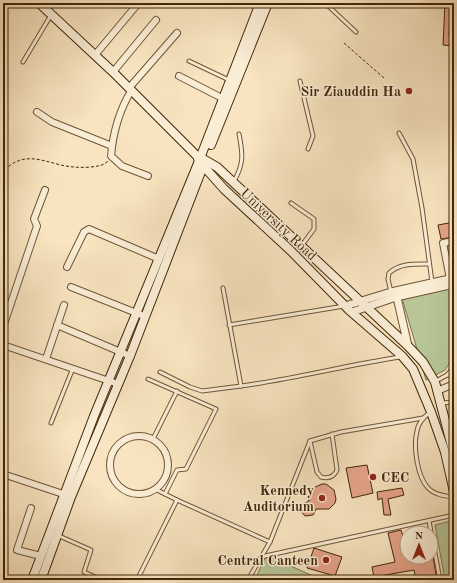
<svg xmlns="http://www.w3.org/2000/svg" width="457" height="583" viewBox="0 0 457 583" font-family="'Old Standard TT',serif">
<rect width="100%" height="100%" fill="#f8e4c0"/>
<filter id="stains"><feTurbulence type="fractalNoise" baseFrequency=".005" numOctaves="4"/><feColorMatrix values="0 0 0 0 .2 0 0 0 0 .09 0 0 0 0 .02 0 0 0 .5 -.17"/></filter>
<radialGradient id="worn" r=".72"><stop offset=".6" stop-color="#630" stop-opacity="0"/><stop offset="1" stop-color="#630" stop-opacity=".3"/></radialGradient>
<g fill="#b7c597" stroke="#7c764f">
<polygon points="454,243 454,268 450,269 446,248 448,244"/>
<polygon points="454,286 454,356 445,370 426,380 402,298"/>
<polygon points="454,520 454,580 445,580 435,525"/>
<polygon points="266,555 322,580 255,580"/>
</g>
<g fill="#e7a48a" stroke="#412707">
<polygon points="445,3 451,3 449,36 454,36 454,46 443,45"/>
<polygon points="454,222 454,237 441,239 438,225"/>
<polygon points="367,465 373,493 352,498 346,468"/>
<polygon points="322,484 326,484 334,490 336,499 335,503 329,509 316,509 313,515 305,516 300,510 301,505 309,501 309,495 313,488"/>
<polygon points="402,488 404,495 388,499 391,515 384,515 382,498 378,500 377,492"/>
<polygon points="401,530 407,549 407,557 433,557 437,580 416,580 414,570 374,577 372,567 395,562 388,533"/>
<polygon points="314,548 342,557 335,576 307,568"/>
</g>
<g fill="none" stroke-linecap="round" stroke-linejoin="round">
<defs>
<g id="service">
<polyline points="325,3 356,32"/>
<polyline points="189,61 229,80"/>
<polyline points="23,62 51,15"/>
<polyline points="300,81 313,136 308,149"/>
<polyline points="399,133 413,159 422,208 432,282"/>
<path d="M234 181C244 164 243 154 239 134"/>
<polyline points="291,203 314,219 314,229 302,245"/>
<path d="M391 292 388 279 389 273C400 263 415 264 429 264"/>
<polyline points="229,325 344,306"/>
<polyline points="160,372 190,387 202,391 241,386 223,288"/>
<polyline points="447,375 454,375"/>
<polyline points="148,379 216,409 186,469 177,470 165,494"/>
<polyline points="436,381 447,375 454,367"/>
<path d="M241 386C294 379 347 365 400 357"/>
<polyline points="442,403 454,402"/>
<path d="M429 413C424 417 418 423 417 431 413 446 417 476 428 488 435 495 445 496 454 497"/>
<polyline points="51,423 73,368"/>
<polyline points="153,439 177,391"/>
<path d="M310 441 317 472 321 477C329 479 334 477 337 470L332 434"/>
<polyline points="177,500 270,542"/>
<polyline points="429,521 440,580"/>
<polyline points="57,535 91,550 84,572 102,580"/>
<polyline points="260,559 270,542 310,441 341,432 423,418"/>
<polyline points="139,576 177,500 155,489"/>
<polyline points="248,580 260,559 265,556 454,515"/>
</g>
<g id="minor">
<polyline points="95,55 136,6"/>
<polyline points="113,72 156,20"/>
<polyline points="179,76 222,98"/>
<polyline points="129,88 177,33"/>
<path d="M131 91C119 111 113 133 111 156L122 166 148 176"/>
<polyline points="37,112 52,122 112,146"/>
<polyline points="3,178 3,176"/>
<polyline points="67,267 84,232 89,229 159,259"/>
<polyline points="450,279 443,243 454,241"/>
<polyline points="71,287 144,316"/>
<polyline points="57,325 130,356"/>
<polyline points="3,327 37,226 34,219 45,190"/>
<polyline points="3,345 118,384"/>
<polyline points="46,359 64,305"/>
<polyline points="437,391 454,384"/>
<circle cx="139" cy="465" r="29"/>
<polyline points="3,474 63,494"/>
<polyline points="31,508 17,550 41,556"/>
</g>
<g id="tertiary">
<polyline points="396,293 408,346"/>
<polyline points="345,306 391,292 454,278"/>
<polyline points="352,312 396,297 454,284"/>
</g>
<g id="secondary">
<polyline points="39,3 113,72 197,156 199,161 224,189 290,250 349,310 402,356 413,369 431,412 445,452 454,492"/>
<polyline points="211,145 268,3"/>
<polyline points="198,156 217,167 408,346 423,362 435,382 454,455"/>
<polyline points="32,580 94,416 199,161 260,3"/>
<polyline points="41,580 71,497 130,356 202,169"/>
</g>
</defs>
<use href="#service" stroke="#6f5635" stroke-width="5"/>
<use href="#minor" stroke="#6f5635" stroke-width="8"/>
<use href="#tertiary" stroke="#6f5635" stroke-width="9"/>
<use href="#secondary" stroke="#412707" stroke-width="10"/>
<g stroke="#412707" stroke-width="1" stroke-dasharray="3 2" stroke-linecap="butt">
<polyline points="344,43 384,78"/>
<path d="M5 170C21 153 38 159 57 164 68 167 79 168 91 167 98 166 103 166 108 161"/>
</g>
<use href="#service" stroke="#faedd6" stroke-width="3"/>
<use href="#minor" stroke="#faedd6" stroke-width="6"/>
<use href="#tertiary" stroke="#faedd6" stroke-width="7"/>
<use href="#secondary" stroke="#faedd6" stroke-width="8"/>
</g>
<g fill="#8f2418" stroke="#faedd6" stroke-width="1.5">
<circle cx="409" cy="91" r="4"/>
<circle cx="373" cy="477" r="4"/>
<circle cx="322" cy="498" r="4"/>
<circle cx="326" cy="560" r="4"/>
</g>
<g text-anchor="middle" stroke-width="3" stroke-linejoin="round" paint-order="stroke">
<g font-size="14" font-weight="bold" fill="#412707" stroke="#faedd6" text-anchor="end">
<text x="401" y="96">Sir Ziauddin Ha</text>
<text x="381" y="482" text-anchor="start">CEC</text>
<text x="314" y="495">Kennedy<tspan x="314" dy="16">Auditorium</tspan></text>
<text x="318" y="565">Central Canteen</text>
</g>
<g font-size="14" fill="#412707" stroke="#faedd6">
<text transform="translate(279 224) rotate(43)" y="5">University Road</text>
</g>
</g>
<rect width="457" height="583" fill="none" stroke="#f8e4c0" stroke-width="16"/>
<rect x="4" y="4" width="449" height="575" fill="none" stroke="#412707" stroke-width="2"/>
<rect x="8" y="8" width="441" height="567" fill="none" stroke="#412707"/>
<g transform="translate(419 545)"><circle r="19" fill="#faedd6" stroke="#b09e83"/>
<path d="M0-3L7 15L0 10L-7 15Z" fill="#8f2418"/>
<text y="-6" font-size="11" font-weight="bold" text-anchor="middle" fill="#412707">N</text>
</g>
<rect width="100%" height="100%" filter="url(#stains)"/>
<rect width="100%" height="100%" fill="url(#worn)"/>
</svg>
